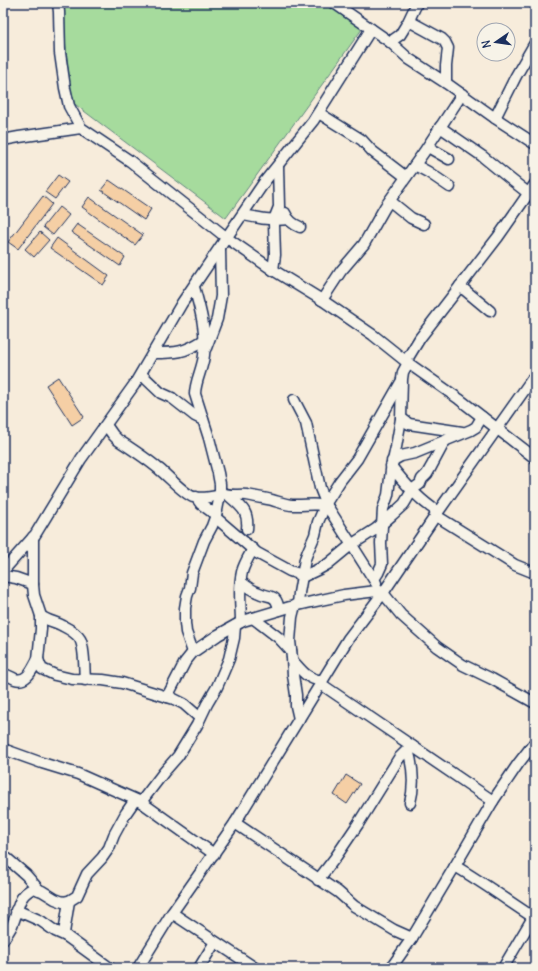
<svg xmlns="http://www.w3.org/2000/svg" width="538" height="971" viewBox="0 0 538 971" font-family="Delius,sans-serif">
<rect width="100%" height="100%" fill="#f7ecdb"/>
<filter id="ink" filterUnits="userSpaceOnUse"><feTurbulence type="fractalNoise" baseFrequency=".025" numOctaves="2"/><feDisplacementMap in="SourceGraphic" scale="8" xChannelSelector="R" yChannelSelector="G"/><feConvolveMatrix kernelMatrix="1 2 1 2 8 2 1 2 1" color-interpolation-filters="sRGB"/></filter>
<g filter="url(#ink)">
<polygon fill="#a6db9d" stroke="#60857e" points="61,3 325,3 362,29 226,218 72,102"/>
<g fill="#f5cfa5" stroke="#1b2f5e">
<polygon points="58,175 68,182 55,199 45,192"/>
<polygon points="109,180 151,209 144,220 101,190"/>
<polygon points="43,196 52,204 18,249 8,242"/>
<polygon points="89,197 143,235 135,245 82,207"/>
<polygon points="59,207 69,215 53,235 43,227"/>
<polygon points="77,224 125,257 120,266 71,232"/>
<polygon points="40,232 49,240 34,257 25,249"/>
<polygon points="57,238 109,276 103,285 50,248"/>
<polygon points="58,377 84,417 72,425 46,385"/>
<polygon points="346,775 360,784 347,804 334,795"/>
</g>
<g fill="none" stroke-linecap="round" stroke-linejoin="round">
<defs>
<g id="minor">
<polyline points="58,3 59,12 60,53 65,88 69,106 81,128 130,161 227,238 273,270 322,300 373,335 408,363 459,399 535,458"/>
<polyline points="334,3 390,42 409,59 446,83 495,118 535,144"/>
<polyline points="409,21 442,39 445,42 448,48 446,66 446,83"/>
<polyline points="390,42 400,35 408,22 417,3"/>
<polyline points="319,113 333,122 362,140 372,151 406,177"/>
<polyline points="495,118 516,76 535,43"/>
<polyline points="440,127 482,156 509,178 528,193"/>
<polyline points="3,140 19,137 81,128"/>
<polyline points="428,147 449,159"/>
<polyline points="415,165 428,172 450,187"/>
<polyline points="390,201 411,218 424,224"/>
<path d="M285 213C288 220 292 224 300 227"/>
<path d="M243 215C258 218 273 221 288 219"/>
<polyline points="273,270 275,255 274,224 275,217 279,207 278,166"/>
<polyline points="460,286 490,311"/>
<polyline points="322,300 341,271 364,244 385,207 424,152 462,94"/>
<polyline points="206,348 217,319 221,296 220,249"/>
<path d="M153 353C176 353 184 353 204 340"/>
<polyline points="406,361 420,338 498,237 535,184"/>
<polyline points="141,374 161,393 172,398 195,416 203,420"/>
<polyline points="294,400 306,423 320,488 328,508"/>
<polyline points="401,418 409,424 462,432"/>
<path d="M106 425 113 435 118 440C132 449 146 458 159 469 168 476 183 493 193 497 201 499 212 497 220 495"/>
<polyline points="392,461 401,456 415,453 471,430 476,427 482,417"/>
<path d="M391 466C404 483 419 500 438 512"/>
<path d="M220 492C229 497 238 494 247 495 256 497 264 498 272 500 279 502 286 505 293 505 307 506 317 501 329 509L376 583"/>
<path d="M228 495C240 506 249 510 247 529"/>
<polyline points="196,497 201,504 216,515"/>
<polyline points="326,503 340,481 357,459 401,382"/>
<polyline points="435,515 515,565 535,573"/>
<polyline points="215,517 257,553 290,571 302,575"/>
<polyline points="33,537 33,585 34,595 41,616 41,629 38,659 40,665 42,669 55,675 72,679 103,680 122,683 174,699 184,704 200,718"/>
<polyline points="3,571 35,535 81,459 134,385 182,303 265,181 313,121 371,29"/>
<polyline points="3,576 16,578 33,584"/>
<polyline points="302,577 319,569 328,564 351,545 376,529 392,515 404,504 413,489 420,484 422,479 427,474 431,467 445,441"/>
<polyline points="374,579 378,573 382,564 381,543 383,509 388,495 391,470 396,447 401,419 402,379 403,372 408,363"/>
<path d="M241 582C246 586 251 590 257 592 270 599 276 592 279 610"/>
<polyline points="383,593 401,615 437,647 463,665 492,679 535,703"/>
<polyline points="295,605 292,617 290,641 292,658 293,675 296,695 296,706 299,719"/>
<polyline points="298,605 299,593 305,559 308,551 315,535 318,522 325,506"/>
<path d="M41 616C48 621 56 622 63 626 69 629 77 634 80 639 85 648 84 669 85 680"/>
<polyline points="253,618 279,638 291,651"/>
<path d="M241 622C241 606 238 588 242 572 244 564 249 556 253 549"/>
<path d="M193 652 186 632 185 623V608L187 596 190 588 192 573 204 541 212 526 216 515 220 495V484L218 473 209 438 195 394C195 381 203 368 204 355 207 333 200 308 194 287"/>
<path d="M293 661C303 672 306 678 322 681"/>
<path d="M3 674C8 675 11 677 15 679 28 683 33 667 38 659"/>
<polyline points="321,684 493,801"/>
<polyline points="167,697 185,662 193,652 218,635 243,621 290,607 307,603 344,595 385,590"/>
<polyline points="3,749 42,763 78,774 141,802 214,854"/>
<path d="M408 749C413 767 415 785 410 803"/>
<polyline points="141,802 164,772 178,756 197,725 207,704 217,687 229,659 234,638 235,626"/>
<polyline points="235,823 338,892 354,906 394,930 412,938"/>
<polyline points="3,855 26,875 39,890"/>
<path d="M455 866C482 882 507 900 533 917"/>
<polyline points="318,880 335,858 358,824 399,758 405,752 412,746"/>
<polyline points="69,901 64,933 66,936 110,968"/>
<polyline points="16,910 41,921 55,931 66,936"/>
<polyline points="172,913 255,968"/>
<path d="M3 940C6 935 11 929 13 923 19 909 17 895 34 888L42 891 55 899 63 902 69 901 77 896 87 874 102 858 109 848 114 835 126 813 135 800"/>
<polyline points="138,968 172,913 235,823 348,639 383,593 438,512 535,375"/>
<polyline points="199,968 215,942"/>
<polyline points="391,968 412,938 455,866 493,801 518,764 535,742"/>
<polyline points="503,968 535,914"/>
</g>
</defs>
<use href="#minor" stroke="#1b2f5e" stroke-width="13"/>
<use href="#minor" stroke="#f7f3e8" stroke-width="10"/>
</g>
</g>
<rect width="538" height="971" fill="none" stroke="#f7f3e8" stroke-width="16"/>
<rect x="8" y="8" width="522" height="955" fill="none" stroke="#1b2f5e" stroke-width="1.5" filter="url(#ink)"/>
<g transform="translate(496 42) rotate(257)"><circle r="19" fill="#f7f3e8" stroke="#9fa5b1"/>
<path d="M0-3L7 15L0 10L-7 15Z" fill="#1b2f5e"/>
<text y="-6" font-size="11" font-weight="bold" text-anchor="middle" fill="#1b2f5e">N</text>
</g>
</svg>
